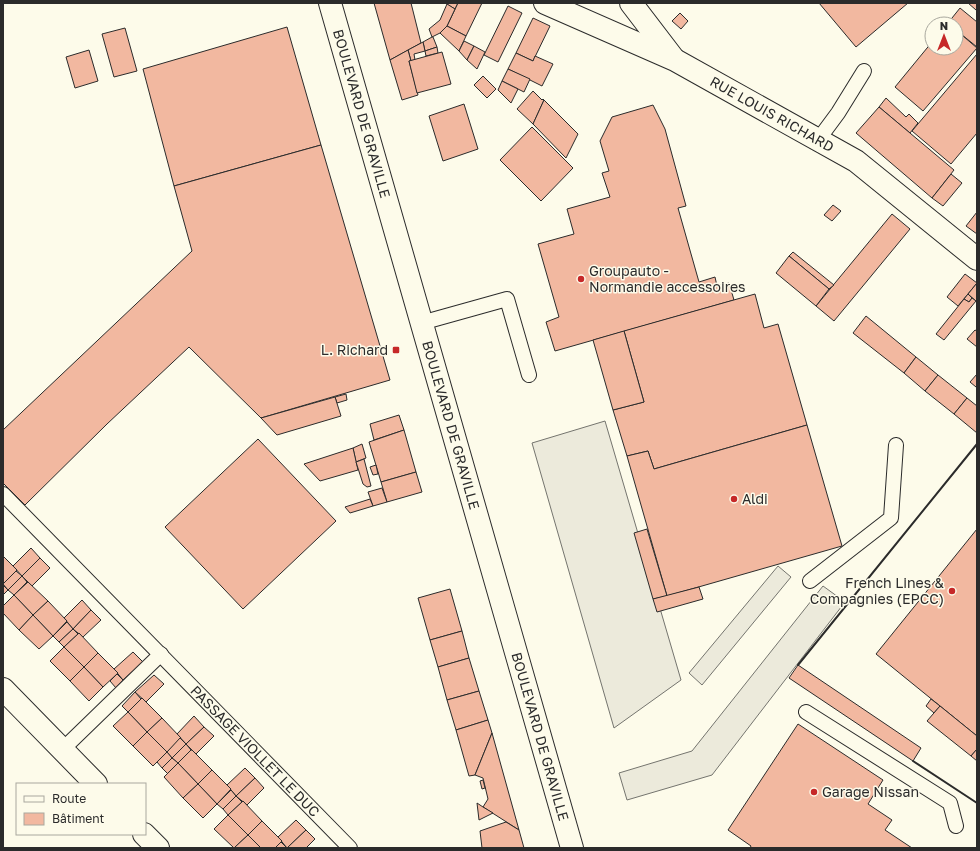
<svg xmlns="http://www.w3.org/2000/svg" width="980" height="851" viewBox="0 0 980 851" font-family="'Golos Text',sans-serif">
<rect width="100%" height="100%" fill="#fdfbea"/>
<g fill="#eceadb" stroke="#74746e">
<polygon points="605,421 681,680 614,728 532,443"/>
<polygon points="778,566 791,577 702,685 689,673"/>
<polygon points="823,586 845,602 712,775 627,800 619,773 692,751"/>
</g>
<g fill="#f2b8a0" stroke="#2b2b2b">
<polygon points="374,3 411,3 421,43 390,60"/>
<polygon points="445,3 458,3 455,9"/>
<polygon points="458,3 482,3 466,36 447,26"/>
<polygon points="819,3 908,3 856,47"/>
<polygon points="968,3 977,3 977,9 976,10"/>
<polygon points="447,4 455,9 447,26 440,33 432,37 429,29 440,20"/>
<polygon points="508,6 522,13 498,62 484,55"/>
<polygon points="960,8 977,22 977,47 956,30 956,24 949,24 948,23"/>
<polygon points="680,13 688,21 681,29 672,21"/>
<polygon points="533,18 550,26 533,61 516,53"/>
<polygon points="447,26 466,36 459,51 440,33"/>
<polygon points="287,27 321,145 174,186 143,69"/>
<polygon points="125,28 137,71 114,77 102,34"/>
<polygon points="956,30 977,48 923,111 895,87 932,42 932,48 956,48"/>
<polygon points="432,37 433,37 437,47 425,51 423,42"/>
<polygon points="464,41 474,46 467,60 459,51"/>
<polygon points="423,42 425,51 414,54 415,60 411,61 408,50"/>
<polygon points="474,46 485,52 477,69 467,60"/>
<polygon points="437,47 438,53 426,56 425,51"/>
<polygon points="89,50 98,81 75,88 66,57"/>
<polygon points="408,50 411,61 409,61 418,95 402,100 390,60"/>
<polygon points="442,52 451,84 417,93 409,61"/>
<polygon points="516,53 533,61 535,56 553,64 542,86 508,69"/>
<polygon points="977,54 977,133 951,164 912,131"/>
<polygon points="508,69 530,79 524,92 502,81"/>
<polygon points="483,76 496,89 487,98 474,85"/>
<polygon points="502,81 518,89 511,103 498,90"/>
<polygon points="533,91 542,100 543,99 544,100 533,124 517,109"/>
<polygon points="886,98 906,117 909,114 918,123 910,133 879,107"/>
<polygon points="544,100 578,134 566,158 533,124"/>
<polygon points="464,104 478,149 443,161 429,116"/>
<polygon points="653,105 665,129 686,206 678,208 699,282 715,277 717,286 729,283 734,300 555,351 546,322 559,317 538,244 574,234 567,209 610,197 602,173 609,171 600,141 612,117"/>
<polygon points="879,107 954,170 932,198 856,133"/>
<polygon points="532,127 573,168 541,201 500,160"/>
<polygon points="321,145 390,380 261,418 189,347 107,424 25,505 3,483 3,430 192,251 174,186"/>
<polygon points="951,174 962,183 943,206 932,198"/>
<polygon points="833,205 841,211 832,221 824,215"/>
<polygon points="977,212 977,234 966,226"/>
<polygon points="892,214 910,229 834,321 816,306"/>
<polygon points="793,252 834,285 829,289 789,256"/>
<polygon points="789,256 829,289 816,306 776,273"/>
<polygon points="965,274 977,283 958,306 947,297"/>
<polygon points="977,283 977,299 976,301 968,294"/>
<polygon points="755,294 764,328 778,324 807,425 654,469 648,451 627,456 613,410 644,402 624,331"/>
<polygon points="968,294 972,298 969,302 964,299"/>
<polygon points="972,298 976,301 944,340 936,334 964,299 969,302"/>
<polygon points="866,316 916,357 904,373 853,333"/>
<polygon points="975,330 977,331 977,347 967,339"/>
<polygon points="624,331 644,402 613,410 593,340"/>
<polygon points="916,357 938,375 925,391 904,373"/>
<polygon points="977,374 977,385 976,387 970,382"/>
<polygon points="938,375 967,398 954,414 925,391"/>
<polygon points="346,394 347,400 337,403 335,397"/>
<polygon points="335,397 341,416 277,435 261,418"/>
<polygon points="967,398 977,406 977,433 954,414"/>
<polygon points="399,415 404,430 374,440 370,424"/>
<polygon points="807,425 842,546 667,596 627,456 648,451 654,469"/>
<polygon points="404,430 416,472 381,482 369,442"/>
<polygon points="258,439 336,521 243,609 165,527"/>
<polygon points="362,444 366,458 356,462 353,448"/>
<polygon points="353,448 358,470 320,481 304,464"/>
<polygon points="364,459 371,486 367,487 363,484 356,462"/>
<polygon points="376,465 378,474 373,475 370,467"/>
<polygon points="416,472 422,492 387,502 381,482"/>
<polygon points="382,488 387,502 373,506 368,492"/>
<polygon points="370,499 373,506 350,513 345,507"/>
<polygon points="647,529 667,596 653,599 634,533"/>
<polygon points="977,529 977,736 876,654"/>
<polygon points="31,548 40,558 22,576 13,566"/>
<polygon points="3,556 17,570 3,584"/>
<polygon points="40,558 50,568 32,586 22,576"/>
<polygon points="16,571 22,576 8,590 3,584"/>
<polygon points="22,576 27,582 14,595 8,590"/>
<polygon points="28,582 48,601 33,615 14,595"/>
<polygon points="3,585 8,590 3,595"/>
<polygon points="699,587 703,599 657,612 653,599"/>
<polygon points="450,589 462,631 430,640 418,598"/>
<polygon points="14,595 33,615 19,630 3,613 3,606"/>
<polygon points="82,600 91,610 73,629 64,618"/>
<polygon points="48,601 67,621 53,636 33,615"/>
<polygon points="91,610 101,620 83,637 73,629"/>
<polygon points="33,615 53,636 39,649 19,630"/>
<polygon points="67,622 73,629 59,642 53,636"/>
<polygon points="73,629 78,634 64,647 59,642"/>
<polygon points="462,631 469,658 438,667 430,640"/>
<polygon points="79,633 98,653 84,667 64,647"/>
<polygon points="64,647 84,667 70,681 50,661"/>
<polygon points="133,652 143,662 123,680 114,669"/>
<polygon points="98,653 118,673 103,687 84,667"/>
<polygon points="469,658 479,691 447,700 438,667"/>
<polygon points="798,665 921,748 913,761 789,678"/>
<polygon points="84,667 103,687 89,701 70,681"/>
<polygon points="117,674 123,680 116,688 110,681"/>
<polygon points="154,675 164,684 146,702 135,692"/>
<polygon points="479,691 488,720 456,730 447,700"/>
<polygon points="135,692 141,699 128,712 122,706"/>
<polygon points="142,698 162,718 147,732 128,712"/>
<polygon points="931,699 940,706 934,713 926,706"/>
<polygon points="940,706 977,736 977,749 971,756 927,721"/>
<polygon points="128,712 147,732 133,746 113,726"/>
<polygon points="194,716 204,727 186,744 177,734"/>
<polygon points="162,718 181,738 167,752 147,732"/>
<polygon points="488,720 492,733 475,775 469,776 456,730"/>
<polygon points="798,724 883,780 868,804 892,820 885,830 912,848 750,848 751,846 728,830"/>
<polygon points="204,727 214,736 196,754 186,744"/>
<polygon points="147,732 167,752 153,766 133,746"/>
<polygon points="492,733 519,830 483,807 488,799 483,778 475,775"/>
<polygon points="180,738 186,744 172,758 167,752"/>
<polygon points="186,744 191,750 178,763 172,758"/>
<polygon points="977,749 977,761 971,756"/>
<polygon points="191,750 192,750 212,770 198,784 178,763"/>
<polygon points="167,752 172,758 162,768 157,762"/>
<polygon points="172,758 178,763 168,774 162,768"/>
<polygon points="178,763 198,784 183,798 164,777"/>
<polygon points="245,768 255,778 236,796 227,785"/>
<polygon points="212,770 231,789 217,804 198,784"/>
<polygon points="255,778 264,788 247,805 236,796"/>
<polygon points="483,780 485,788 482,789 480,781"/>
<polygon points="198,784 217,804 203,818 183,798"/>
<polygon points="231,790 236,796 223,809 217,804"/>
<polygon points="236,796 242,802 228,815 223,809"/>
<polygon points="243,801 262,821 248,835 228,815"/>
<polygon points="477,803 483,807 493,813 479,820"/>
<polygon points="228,815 248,835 234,848 214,829"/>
<polygon points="296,820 306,830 287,848 278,837"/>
<polygon points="262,821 282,841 275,848 261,848 248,835"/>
<polygon points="506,822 519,830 524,848 482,848 480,831"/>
<polygon points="306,830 315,839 306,848 287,848"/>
<polygon points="248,835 261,848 234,848"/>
<polygon points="281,842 287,848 275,848"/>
</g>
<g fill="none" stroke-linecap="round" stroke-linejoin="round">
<defs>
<g id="service">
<polyline points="818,140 838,113 864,71"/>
<polyline points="421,323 507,299 529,375"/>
<path id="s1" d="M3 494 350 848"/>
<polyline points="810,581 891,518 896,445"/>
<polyline points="806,712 950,803 956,826"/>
<polyline points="62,750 161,654"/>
</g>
<g id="minor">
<path id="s2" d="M545 3 675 60 856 161 977 259"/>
<polyline points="631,3 673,58"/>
<polyline points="3,689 96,784"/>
<polyline points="144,834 158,848"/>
</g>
<g id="tertiary">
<path id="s3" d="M330 3 572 848"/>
</g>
</defs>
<use href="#service" stroke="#2b2b2b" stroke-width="16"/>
<use href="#minor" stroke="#2b2b2b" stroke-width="24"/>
<use href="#tertiary" stroke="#2b2b2b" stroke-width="24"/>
<use href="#service" stroke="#fdfbea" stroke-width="14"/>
<use href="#minor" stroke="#fdfbea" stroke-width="22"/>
<use href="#tertiary" stroke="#fdfbea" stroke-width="22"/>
<g stroke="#2b2b2b" stroke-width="2">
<polyline points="798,665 977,444"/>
<polyline points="913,761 977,803"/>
</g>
</g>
<g fill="#c62828" stroke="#fdfbea" stroke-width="1.5">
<circle cx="581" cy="279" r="4"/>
<rect x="392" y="346" width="8" height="8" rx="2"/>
<circle cx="734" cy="499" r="4"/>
<circle cx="952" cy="591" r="4"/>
<circle cx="814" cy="792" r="4"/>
</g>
<g text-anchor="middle" stroke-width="3" stroke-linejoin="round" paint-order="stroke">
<g font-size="14" fill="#2b2b2b" stroke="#fdfbea">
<text dy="5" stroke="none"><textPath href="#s3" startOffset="115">BOULEVARD DE GRAVILLE</textPath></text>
<text dy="5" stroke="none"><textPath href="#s2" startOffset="253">RUE LOUIS RICHARD</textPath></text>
<text dy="5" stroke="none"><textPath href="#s3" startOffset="439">BOULEVARD DE GRAVILLE</textPath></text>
<text dy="5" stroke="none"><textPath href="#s3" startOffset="763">BOULEVARD DE GRAVILLE</textPath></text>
<text dy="5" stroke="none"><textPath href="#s1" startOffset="360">PASSAGE VIOLLET LE DUC</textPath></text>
</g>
<g font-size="14" fill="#2b2b2b" stroke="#fdfbea" text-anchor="start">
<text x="589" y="276">Groupauto -<tspan x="589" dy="16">Normandie accessoires</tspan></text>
<text x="388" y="355" text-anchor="end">L. Richard</text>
<text x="742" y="504">Aldi</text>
<text x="944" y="588" text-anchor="end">French Lines &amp;<tspan x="944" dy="16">Compagnies (EPCC)</tspan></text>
<text x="822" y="797">Garage Nissan</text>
</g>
</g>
<rect width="980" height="851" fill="none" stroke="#2b2b2b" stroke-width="8"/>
<rect x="16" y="783" width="130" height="52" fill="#fdfbea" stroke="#a9a89e"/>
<rect x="24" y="796" width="20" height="6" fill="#fdfbea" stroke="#a9a89e"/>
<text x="52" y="803" font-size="12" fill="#2b2b2b">Route</text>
<rect x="24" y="813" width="20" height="12" fill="#f2b8a0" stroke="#a9a89e"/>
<text x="52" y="823" font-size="12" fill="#2b2b2b">Bâtiment</text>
<g transform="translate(944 36)"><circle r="19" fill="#fdfbea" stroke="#a9a89e"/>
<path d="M0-3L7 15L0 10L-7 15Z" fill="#c62828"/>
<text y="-6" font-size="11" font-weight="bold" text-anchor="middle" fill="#2b2b2b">N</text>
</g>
</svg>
